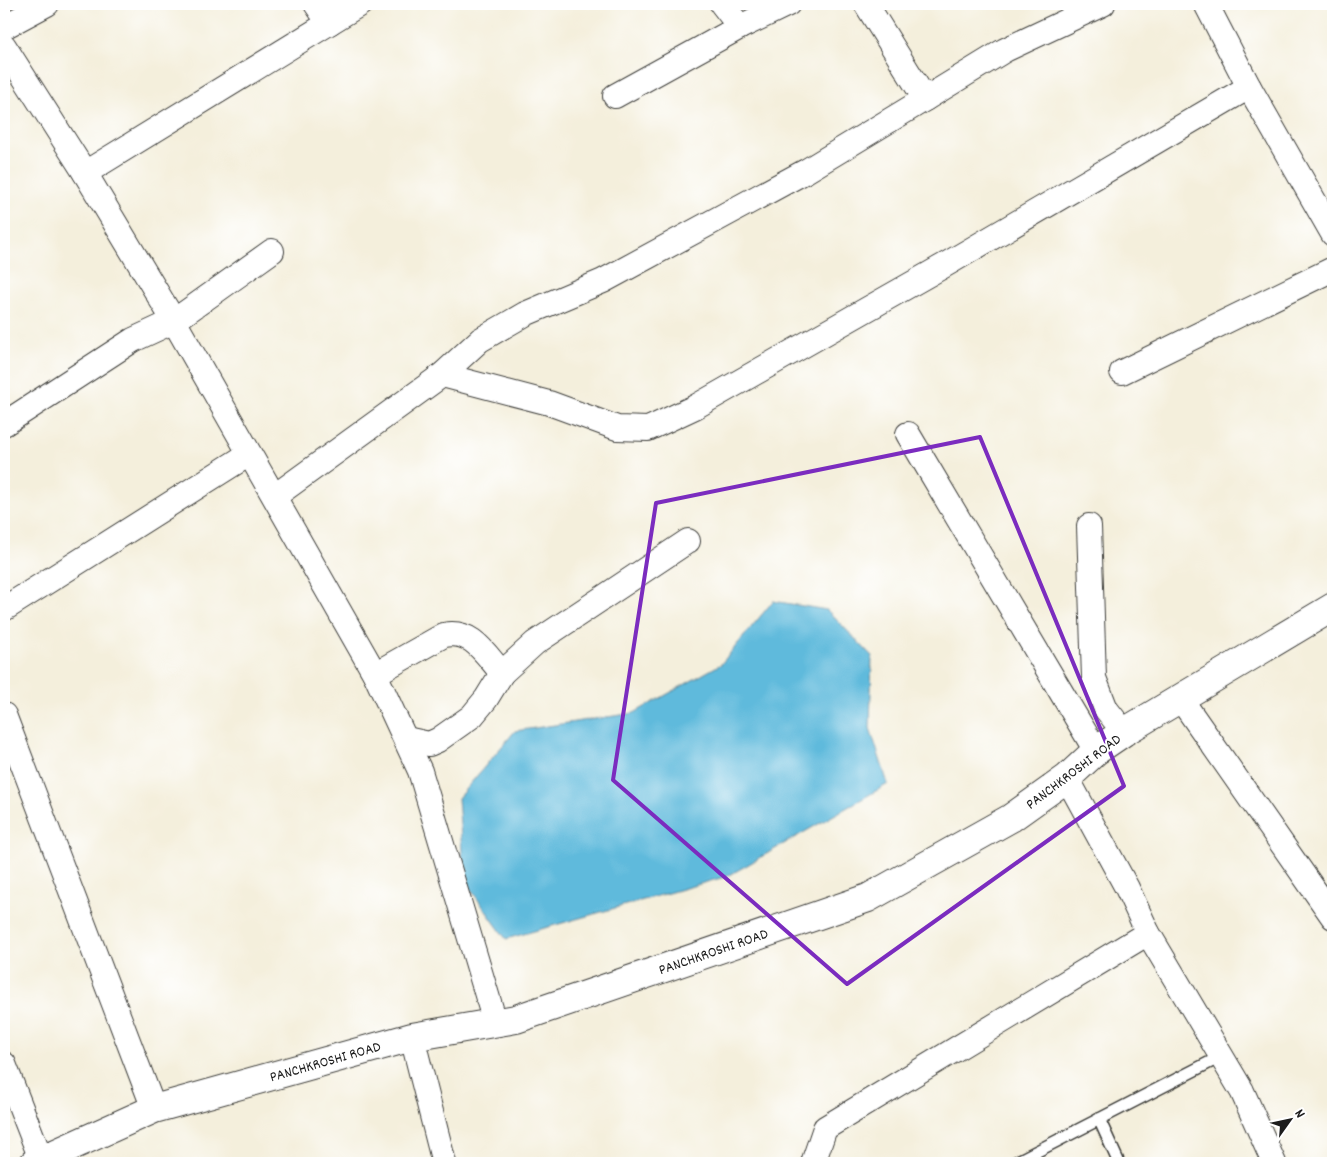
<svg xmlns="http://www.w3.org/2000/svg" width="1337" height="1167" viewBox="0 0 1337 1167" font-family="Dekko,sans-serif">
<rect width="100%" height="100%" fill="#fff"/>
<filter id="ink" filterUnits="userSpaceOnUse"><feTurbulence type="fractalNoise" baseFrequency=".02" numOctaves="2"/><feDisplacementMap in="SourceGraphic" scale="10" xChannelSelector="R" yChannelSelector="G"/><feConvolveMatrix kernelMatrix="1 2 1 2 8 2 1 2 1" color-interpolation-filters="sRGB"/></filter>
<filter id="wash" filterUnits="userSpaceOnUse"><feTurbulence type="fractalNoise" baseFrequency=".0096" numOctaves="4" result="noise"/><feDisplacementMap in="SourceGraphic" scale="20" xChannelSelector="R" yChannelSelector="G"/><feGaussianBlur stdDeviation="1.12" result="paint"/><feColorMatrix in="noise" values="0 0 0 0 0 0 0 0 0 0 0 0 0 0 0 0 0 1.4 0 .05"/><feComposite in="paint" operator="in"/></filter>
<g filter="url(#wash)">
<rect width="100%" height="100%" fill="#f4efdc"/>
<polygon fill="#5ebadc" stroke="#3d6b7c" points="773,601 827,610 872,656 870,728 888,784 728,876 506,939 464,880 458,798 515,731 634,713 721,664"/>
</g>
<g filter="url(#ink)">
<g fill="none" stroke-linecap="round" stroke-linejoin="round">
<defs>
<g id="service">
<polyline points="1099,1119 1119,1163"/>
<polyline points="1014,1163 1222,1056"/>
</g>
<g id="minor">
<polyline points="316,4 329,23"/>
<polyline points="722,4 740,27 788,4"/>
<polyline points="866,4 925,99 1005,50 1103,4"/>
<polyline points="1206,4 1249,87 1333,234"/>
<polyline points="4,27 47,4"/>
<polyline points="4,46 85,173 174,321 375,674 420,771 495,1022"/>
<polyline points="615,96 740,27"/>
<polyline points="85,173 360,4"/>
<polyline points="1122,372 1333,269"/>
<polyline points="442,375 549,403 617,428 648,429 695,407 945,265 1249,87"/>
<polyline points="4,424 133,340 174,321 272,251"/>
<polyline points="908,434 1096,751"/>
<polyline points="275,496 442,375 480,340 525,314 603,281 806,171 925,99"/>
<polyline points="1089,526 1094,678 1106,709 1124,732"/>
<polyline points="4,609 249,454"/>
<path d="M375 674 444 635C472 629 485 654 502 673"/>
<polyline points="1180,698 1333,917"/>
<polyline points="4,715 154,1109"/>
<polyline points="406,739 429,744 438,740 472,716 486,699 502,673 535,643 688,541"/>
<polyline points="1067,778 1127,888 1148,933 1242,1091 1274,1163"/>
<polyline points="412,1037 444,1163"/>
<polyline points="4,1064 41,1159"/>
<polyline points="813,1163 825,1128 1148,933"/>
</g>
<polyline id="tertiary" points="34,1163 154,1109 412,1037 516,1019 868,898 1011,818 1067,778 1096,751 1124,732 1333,607"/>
</defs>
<use href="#service" stroke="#3c3c39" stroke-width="14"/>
<use href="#minor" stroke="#3c3c39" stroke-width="26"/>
<use href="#tertiary" stroke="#3c3c39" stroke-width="30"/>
<use href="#service" stroke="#fff" stroke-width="11"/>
<use href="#minor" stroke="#fff" stroke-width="24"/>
<use href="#tertiary" stroke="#fff" stroke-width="28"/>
</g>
</g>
<path fill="none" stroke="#7b2cbf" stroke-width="4" stroke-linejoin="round" d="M980 437 1124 786 847 984 613 780 656 503Z"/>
<g text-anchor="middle" stroke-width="4" stroke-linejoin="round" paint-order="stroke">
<g font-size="15" fill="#1c1c1c" stroke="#fff">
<text transform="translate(1073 771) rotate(-37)" y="5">PANCHKROSHI ROAD</text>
<text transform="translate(713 951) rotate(-19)" y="5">PANCHKROSHI ROAD</text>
<text transform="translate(325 1061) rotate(-16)" y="5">PANCHKROSHI ROAD</text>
</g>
</g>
<rect width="1337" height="1167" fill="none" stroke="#fff" stroke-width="20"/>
<g transform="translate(1290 1120) rotate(57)" stroke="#ffffff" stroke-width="4" paint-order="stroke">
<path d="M0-4L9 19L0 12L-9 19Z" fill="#1c1c1c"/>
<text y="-8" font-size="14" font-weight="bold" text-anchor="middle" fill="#1c1c1c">N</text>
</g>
</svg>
